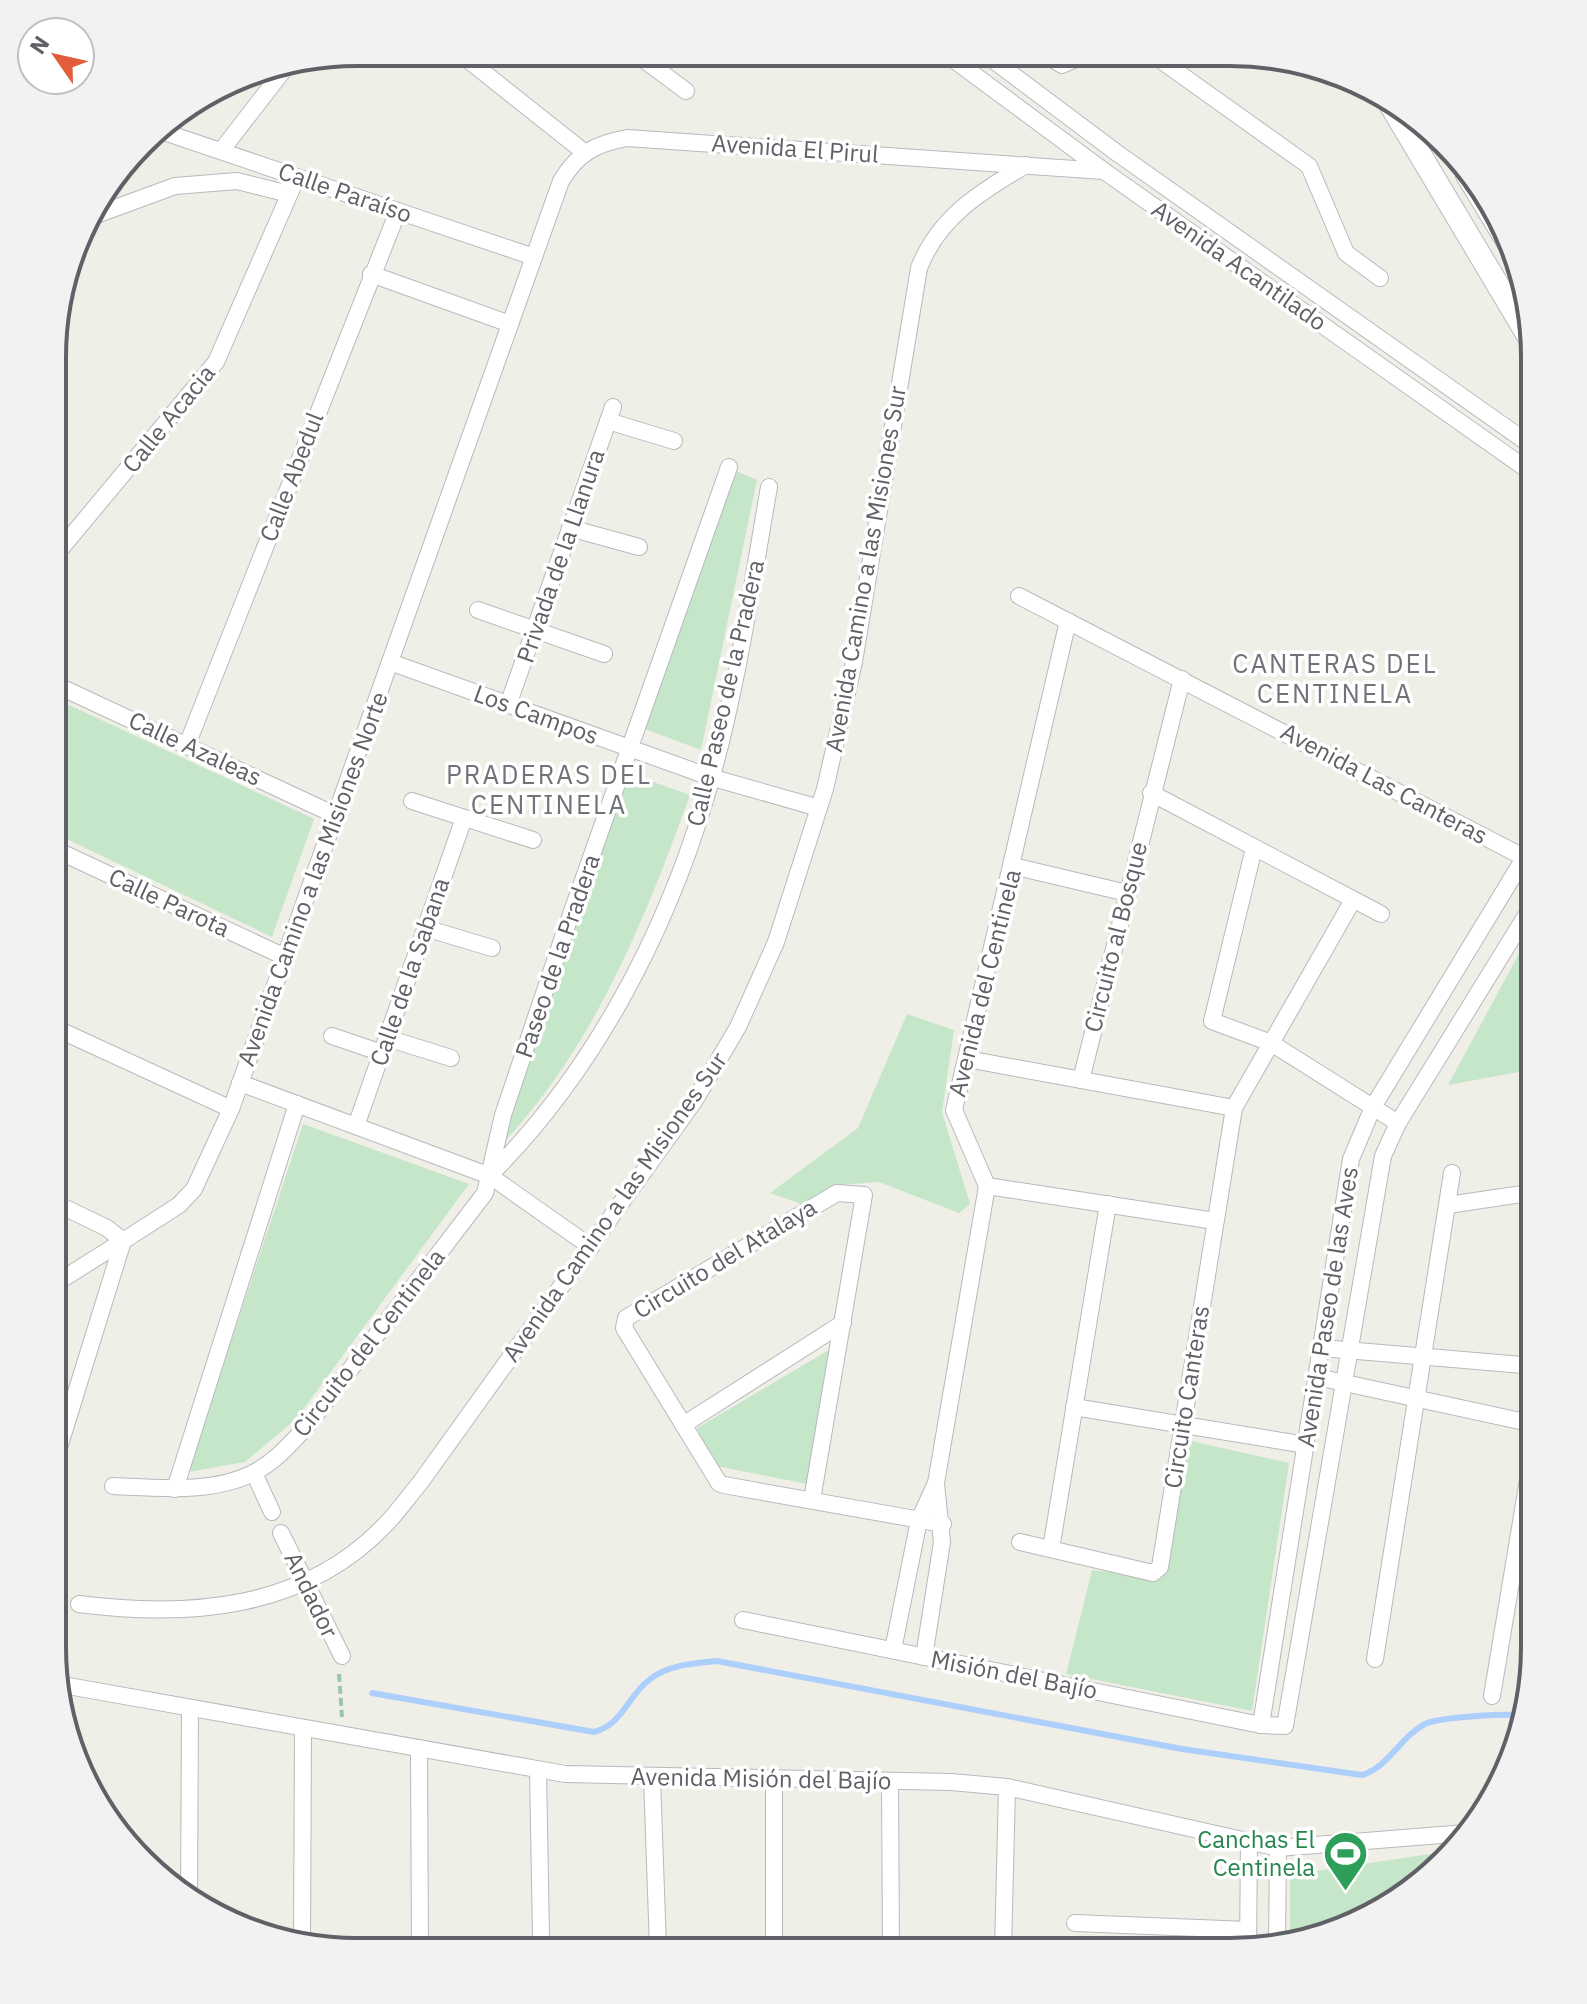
<svg xmlns="http://www.w3.org/2000/svg" width="1587" height="2004" viewBox="0 0 1587 2004" font-family="'IBM Plex Sans',sans-serif">
<rect width="100%" height="100%" fill="#f0efe7"/>
<g fill="#c5e6c9">
<polygon points="729,468 757,480 701,750 645,729"/>
<polygon points="54,698 314,819 272,937 54,833"/>
<path d="M628 773 690 795C646 917 595 1044 505 1141L508 1112Z"/>
<polygon points="1535,924 1535,1069 1448,1085"/>
<polygon points="907,1014 954,1030 942,1112 970,1204 959,1213 879,1182 838,1185 807,1206 770,1193 858,1128"/>
<polygon points="303,1124 469,1184 297,1418 245,1462 188,1472"/>
<polygon points="829,1350 807,1484 711,1465 697,1428"/>
<polygon points="1187,1440 1289,1463 1252,1711 1066,1674 1092,1570 1162,1578"/>
<polygon points="1430,1854 1442,1856 1382,1911 1290,1939 1290,1875"/>
</g>
<g fill="none" stroke-linecap="round" stroke-linejoin="round">
<path stroke="#accffc" stroke-width="6" d="M372 1693 594 1732C623 1724 627 1697 649 1680 667 1665 695 1663 717 1661L1182 1749 1362 1775C1389 1767 1400 1737 1425 1724 1439 1717 1509 1713 1525 1716"/>
<defs>
<g id="minor">
<polyline points="458,52 584,152"/>
<polyline points="635,53 686,91"/>
<polyline points="946,54 1104,171 1535,475"/>
<polyline points="985,54 1117,153 1535,448"/>
<polyline points="1044,54 1062,65 1087,54"/>
<polyline points="1152,54 1309,166 1346,253 1380,278"/>
<polyline points="155,129 534,257"/>
<polyline points="221,151 289,63"/>
<polyline points="88,218 175,186 237,181 289,194"/>
<polyline points="371,274 510,324"/>
<polyline points="608,421 674,441"/>
<polyline points="570,528 639,547"/>
<polyline points="54,557 216,362 297,177"/>
<polyline points="1019,596 1533,862"/>
<polyline points="478,610 604,654"/>
<polyline points="390,662 710,777 819,808"/>
<polyline points="54,684 335,815"/>
<polyline points="508,705 613,407"/>
<polyline points="187,745 398,211"/>
<polyline points="1151,793 1381,914"/>
<polyline points="412,801 533,840"/>
<polyline points="1254,848 1212,1021 1271,1043 1398,1123"/>
<polyline points="54,849 285,957"/>
<polyline points="1013,866 1127,893"/>
<polyline points="425,928 492,948"/>
<polyline points="53,1027 231,1109"/>
<polyline points="332,1036 382,1053"/>
<polyline points="387,1038 451,1058"/>
<polyline points="967,1059 1234,1108"/>
<polyline points="1081,1080 1182,679"/>
<polyline points="240,1083 490,1176 591,1247"/>
<polyline points="356,1126 464,818"/>
<path d="M491 1174C593 1072 665 935 706 797 736 697 751 590 769 487"/>
<polyline points="987,1186 1215,1221"/>
<polyline points="1448,1205 1535,1192"/>
<polyline points="53,1285 123,1241 107,1228 53,1202"/>
<polyline points="1322,1348 1534,1366"/>
<polyline points="1317,1377 1534,1424"/>
<polyline points="1074,1407 1306,1445"/>
<polyline points="683,1425 843,1323"/>
<path d="M52 1470 123 1241 179 1205 194 1189 231 1109 561 181C578 153 595 144 627 138L1104 171"/>
<polyline points="254,1473 272,1512"/>
<path d="M113 1486C158 1488 214 1494 255 1472 276 1461 291 1443 307 1426L485 1193 503 1115 564 934 729 467"/>
<polyline points="175,1489 297,1104"/>
<polyline points="812,1500 864,1195 837,1193 626,1318 624,1328 719,1483 724,1485 943,1524"/>
<polyline points="281,1533 342,1656"/>
<polyline points="1020,1542 1153,1573 1160,1567 1234,1108 1353,900"/>
<polyline points="1051,1549 1108,1204"/>
<path d="M79 1604C189 1618 304 1610 385 1525 398 1512 408 1497 420 1483L695 1100 738 1027 776 942 825 789 854 662 919 268C939 217 980 192 1026 165"/>
<polyline points="743,1620 1261,1725 1285,1726 1383,1156 1398,1123 1535,901"/>
<polyline points="893,1650 919,1520 936,1483 987,1186 954,1110 1068,621"/>
<polyline points="924,1657 942,1542 936,1484"/>
<polyline points="1375,1659 1452,1173"/>
<polyline points="57,1684 565,1774 951,1782 1007,1787 1278,1848 1466,1833"/>
<polyline points="1492,1696 1534,1444"/>
<polyline points="1261,1725 1351,1159 1373,1107 1535,840"/>
<polyline points="419,1748 420,1951"/>
<polyline points="538,1770 541,1937"/>
<polyline points="652,1778 658,1948"/>
<polyline points="890,1781 891,1951"/>
<polyline points="189,1902 190,1708"/>
<polyline points="1075,1923 1248,1930"/>
<polyline points="302,1943 303,1728"/>
<polyline points="1277,1943 1278,1848"/>
<polyline points="774,1949 774,1779"/>
<polyline points="1003,1951 1007,1787"/>
<polyline points="1248,1951 1249,1842"/>
</g>
<g id="secondary">
<polyline points="1387,99 1533,344"/>
<polyline points="1467,175 1515,254"/>
</g>
</defs>
<use href="#minor" stroke="#b7b9bd" stroke-width="18"/>
<use href="#secondary" stroke="#b9bac0" stroke-width="24"/>
<polyline stroke="#9dc5ae" stroke-width="4" stroke-dasharray="8 4" stroke-linecap="butt" points="339,1674 342,1717"/>
<use href="#minor" stroke="#fff" stroke-width="16"/>
<use href="#secondary" stroke="#fff" stroke-width="22"/>
</g>
<defs>
<symbol id="stadium-pin" viewBox="-11 -11 22 30"><path d="M0 17L-7.5 6A9.5 9.5 0 1 1 7.5 6Z" fill="#2e9e5b" stroke="#fff"/><path d="M0-5a6.5 5 0 1 0 0 10a6.5 5 0 1 0 0-10ZM-3.5-1.8h7v3.6h-7Z" fill="#fff"/></symbol>
</defs>
<g fill-rule="evenodd">
<use href="#stadium-pin" x="1320" y="1828" width="51" height="69"/>
</g>
<g text-anchor="middle" stroke-width="7" stroke-linejoin="round" paint-order="stroke">
<g font-size="24" fill="#5f6167" stroke="#fff">
<text transform="translate(795 149) rotate(4)" y="8">Avenida El Pirul</text>
<text transform="translate(345 193) rotate(19)" y="8">Calle Paraíso</text>
<text transform="translate(1239 266) rotate(35)" y="8">Avenida Acantilado</text>
<text transform="translate(169 419) rotate(-51)" y="8">Calle Acacia</text>
<text transform="translate(292 477) rotate(-69)" y="8">Calle Abedul</text>
<text transform="translate(561 556) rotate(-71)" y="8">Privada de la Llanura</text>
<text transform="translate(866 569) rotate(-80)" y="8">Avenida Camino a las Misiones Sur</text>
<text transform="translate(726 693) rotate(-77)" y="8">Calle Paseo de la Pradera</text>
<text transform="translate(536 715) rotate(20)" y="8">Los Campos</text>
<text transform="translate(195 749) rotate(25)" y="8">Calle Azaleas</text>
<text transform="translate(1384 784) rotate(28)" y="8">Avenida Las Canteras</text>
<text transform="translate(313 879) rotate(-70)" y="8">Avenida Camino a las Misiones Norte</text>
<text transform="translate(169 903) rotate(25)" y="8">Calle Parota</text>
<text transform="translate(1116 937) rotate(-76)" y="8">Circuito al Bosque</text>
<text transform="translate(558 956) rotate(-71)" y="8">Paseo de la Pradera</text>
<text transform="translate(410 972) rotate(-71)" y="8">Calle de la Sabana</text>
<text transform="translate(985 983) rotate(-76)" y="8">Avenida del Centinela</text>
<text transform="translate(615 1207) rotate(-55)" y="8">Avenida Camino a las Misiones Sur</text>
<text transform="translate(725 1259) rotate(-31)" y="8">Circuito del Atalaya</text>
<text transform="translate(1328 1307) rotate(-81)" y="8">Avenida Paseo de las Aves</text>
<text transform="translate(369 1343) rotate(-52)" y="8">Circuito del Centinela</text>
<text transform="translate(1187 1397) rotate(-81)" y="8">Circuito Canteras</text>
<text transform="translate(311 1595) rotate(64)" y="8">Andador</text>
<text transform="translate(1014 1675) rotate(11)" y="8">Misión del Bajío</text>
<text transform="translate(761 1779) rotate(1)" y="8">Avenida Misión del Bajío</text>
</g>
<g font-size="24" fill="#27864d" stroke="#fff" text-anchor="end">
<text x="1315" y="1848">Canchas El<tspan x="1315" dy="28">Centinela</tspan></text>
</g>
<g font-size="26" letter-spacing="2" fill="#707379" stroke="#fff">
<text x="1335" y="673">CANTERAS DEL<tspan x="1335" dy="30">CENTINELA</tspan></text>
<text x="549" y="784">PRADERAS DEL<tspan x="549" dy="30">CENTINELA</tspan></text>
</g>
</g>
<path d="M0 0H1587V2004H0ZM357 66H1230A291 291 0 0 1 1521 357V1647A291 291 0 0 1 1230 1938H357A291 291 0 0 1 66 1647V357A291 291 0 0 1 357 66Z" fill="#f2f2f3" fill-rule="evenodd"/>
<path fill="none" stroke="#5f6167" stroke-width="4" d="M357 66H1230A291 291 0 0 1 1521 357V1647A291 291 0 0 1 1230 1938H357A291 291 0 0 1 66 1647V357A291 291 0 0 1 357 66Z"/>
<g transform="translate(56 56) rotate(304)"><circle r="38" fill="#ffffff" stroke="#bfc0c2" stroke-width="2"/>
<path d="M0-6L14 30L0 20L-14 30Z" fill="#e35c3b"/>
<text y="-12" font-size="22" font-weight="bold" text-anchor="middle" fill="#5f6167">N</text>
</g>
</svg>
